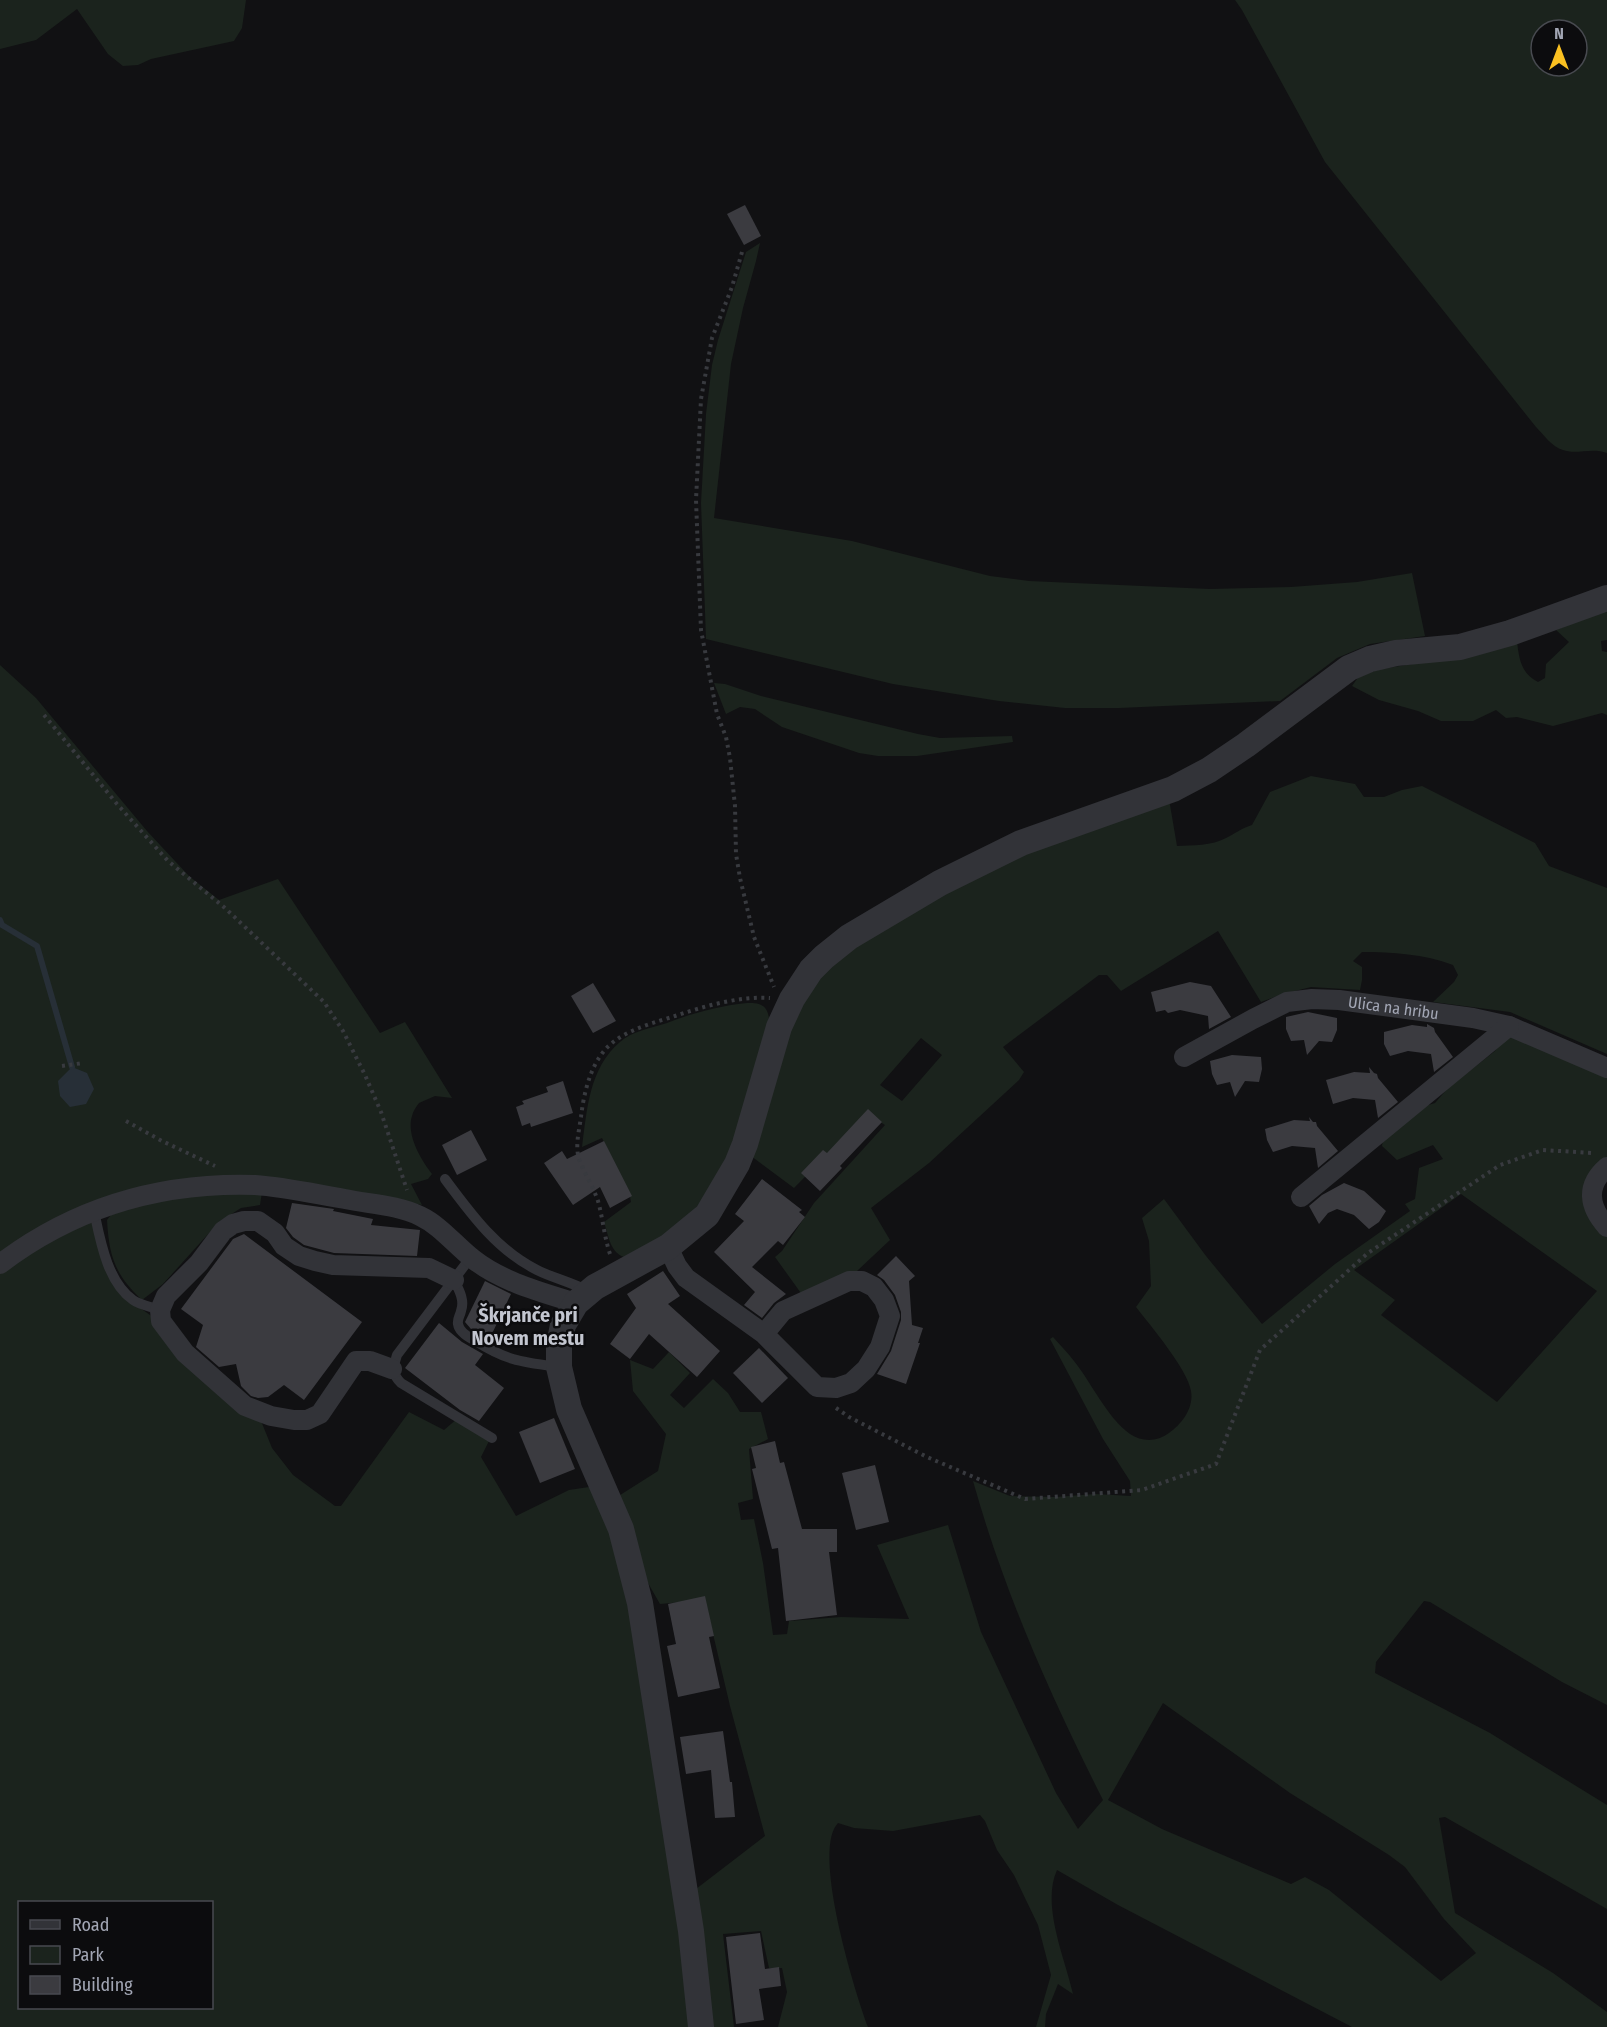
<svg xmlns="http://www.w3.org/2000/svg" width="1607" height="2027" viewBox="0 0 1607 2027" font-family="'Fira Sans Condensed',sans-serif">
<rect width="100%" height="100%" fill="#111113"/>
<g fill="#1b231d" fill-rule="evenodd">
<polygon points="0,0 246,0 242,28 234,41 151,59 138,65 123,66 108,54 77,9 36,40 0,49"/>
<path d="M1235 0H1607V453C1592 447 1576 455 1563 450 1552 447 1544 435 1536 427L1325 162 1242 10ZM1541 30H1577V66H1541Z"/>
<polygon points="760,243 756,261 743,308 731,364 714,518 852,541 990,576 1029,581 1210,589 1291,587 1357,582 1412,573 1425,636 1370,644 1337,658 1280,701 1119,708 1065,708 999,701 893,684 706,639 701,503 706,414 712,365 718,340 746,252"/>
<path d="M1607 609V640L1601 641 1602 651 1607 652V715L1602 713 1553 726 1517 717 1506 718 1496 710 1473 721H1441L1418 711 1379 700 1352 686 1359 676 1381 669 1419 663 1517 641C1519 659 1521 673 1538 682L1545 678 1546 664 1569 642 1556 630Z"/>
<path d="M0 665 36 698 147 831 189 876 219 900 278 879 380 1033 405 1022 452 1098 435 1096 419 1103C416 1107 413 1111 412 1116 406 1135 421 1160 432 1174L428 1179 411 1184 422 1205 273 1179 55 1219 34 1230 0 1257Z"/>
<polygon points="714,683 725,684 761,696 918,734 940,738 1012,736 1013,742 917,756 878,756 859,753 782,727 755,709 740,707 726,714"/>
<path d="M1311 776 1355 784 1364 797H1384L1402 790 1422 786 1535 843 1549 866 1607 888V1054L1510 1012 1433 1002 1454 982 1458 975 1453 965C1424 954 1392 952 1362 952L1353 961 1362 967V980L1360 990 1311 987 1283 994 1261 1002 1218 931 1121 991 1107 975H1099L1003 1047 1024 1072 1019 1080 929 1163 871 1208 890 1240 857 1271 803 1296 775 1257 782 1251 814 1203 885 1125 867 1114 794 1188 751 1156 793 1019 820 977 839 958 890 924 1022 852 1169 799 1177 846C1192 845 1212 846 1226 838 1236 833 1240 829 1252 825L1270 792ZM921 1038 942 1055 902 1101 880 1085Z"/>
<path d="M747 1003C759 1003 767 1004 769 1018L742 1120 714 1187 681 1225 627 1258C610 1254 609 1237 604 1222L631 1202 629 1192 602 1138 582 1147C587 1110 589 1068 620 1042 632 1031 652 1028 667 1023 693 1013 718 1006 747 1003Z"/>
<path d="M1505 1035 1607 1073V1160L1593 1172 1607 1231V1705L1562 1682 1430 1602 1424 1601 1376 1662 1375 1673 1490 1733 1607 1805V1909L1445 1817 1439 1818 1455 1913 1553 1973 1607 2012V2027H1352L1118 1905 1057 1870C1041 1905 1065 1958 1073 1994L1058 1984 1046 2014 1045 2027H1036L1051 1975 1038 1925 1014 1875 997 1850 985 1821 980 1815 893 1831 854 1828 838 1823C811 1851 855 1992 868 2027H778L787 1992 782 1968H769L761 1931 723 1934 734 2027H711L696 1889 765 1836 730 1706 705 1600 660 1604 648 1583 617 1497 658 1471 666 1434 633 1391 630 1360 653 1369 669 1352 690 1373 670 1395 684 1408 713 1379 728 1393 740 1412H761L768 1439 749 1449 753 1499 738 1503 741 1520 754 1519 763 1563 773 1635 787 1634 789 1621 841 1617 909 1619 877 1545 948 1525 981 1632 1056 1793 1078 1829 1103 1800C1051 1697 1004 1592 973 1481L1010 1496 1056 1497 1095 1494 1131 1496 1130 1481 1103 1439 1050 1339 1053 1337C1060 1345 1068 1353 1074 1361 1093 1385 1106 1416 1130 1434 1142 1442 1157 1442 1169 1433 1182 1424 1194 1408 1191 1391 1188 1370 1150 1325 1136 1307L1151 1286 1149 1241 1142 1218 1164 1199 1206 1256 1262 1324 1335 1264 1410 1211 1405 1204 1415 1199 1419 1168 1443 1159 1433 1145 1397 1160 1382 1146 1383 1140 1425 1106 1435 1103 1448 1088 1495 1051ZM1461 1194 1597 1291 1497 1402 1381 1315 1395 1300 1354 1270ZM1163 1703 1290 1793 1389 1855 1405 1867 1444 1919 1476 1953 1441 1981 1329 1890 1305 1877 1291 1884 1162 1829 1108 1800Z"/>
<path d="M262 1192 260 1205 241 1208 219 1222 163 1284 142 1300C115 1275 109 1256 107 1220L114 1211 154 1198Z"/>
<path d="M93 1219 129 1300 157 1320 257 1411 272 1448 293 1475 335 1506H341L409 1412 444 1430 458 1418 490 1439 481 1457 516 1516 569 1490 589 1487 606 1515 631 1613 693 2027H0V1274L17 1259ZM20 1902H212V2008H20Z"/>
</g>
<polygon fill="#272f37" points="72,1067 87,1073 94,1089 86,1104 70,1107 60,1096 58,1081"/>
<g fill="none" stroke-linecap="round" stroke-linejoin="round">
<polyline stroke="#272f37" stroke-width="6" points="0,920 2,925 37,946 72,1067"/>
</g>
<g fill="#3b3b40">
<polygon points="745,205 761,236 744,245 727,214"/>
<polygon points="1190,982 1211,986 1231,1017 1209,1029 1208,1016 1180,1010 1168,1013 1165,1010 1156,1012 1151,992"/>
<polygon points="593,983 616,1021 593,1033 571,996"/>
<polygon points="1308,1012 1337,1018 1337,1030 1332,1042 1319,1041 1307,1055 1304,1040 1291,1041 1286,1029 1286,1017"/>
<polygon points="1427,1024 1434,1028 1435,1032 1453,1057 1434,1072 1431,1054 1408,1051 1390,1056 1384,1044 1384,1032 1412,1025 1427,1027"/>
<polygon points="1232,1055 1261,1057 1262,1069 1259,1082 1245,1081 1235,1097 1230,1082 1217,1085 1212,1074 1210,1061"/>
<polygon points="1369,1067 1374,1073 1377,1074 1378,1078 1398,1102 1378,1118 1375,1100 1353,1098 1333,1104 1326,1080 1354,1072 1370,1073"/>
<polygon points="563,1081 573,1113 531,1127 530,1123 522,1126 516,1107 524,1104 522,1101 548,1092 546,1087"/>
<polygon points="868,1109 882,1122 840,1166 842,1168 820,1191 801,1173 823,1150 827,1153"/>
<polygon points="1309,1117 1313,1122 1316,1122 1317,1126 1338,1151 1318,1168 1315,1148 1292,1146 1273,1152 1267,1140 1265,1129 1294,1120 1310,1121"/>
<polygon points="471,1130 487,1160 457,1175 442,1145"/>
<polygon points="604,1141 632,1196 610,1208 600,1187 573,1205 544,1163 562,1151 567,1159"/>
<polygon points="762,1179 802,1210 799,1212 805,1217 783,1245 778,1241 752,1267 786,1294 774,1303 762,1318 744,1305 755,1292 714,1252 744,1221 735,1214"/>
<polygon points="1344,1183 1364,1191 1386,1211 1379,1222 1369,1229 1354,1215 1337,1209 1328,1213 1319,1224 1309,1206 1322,1195"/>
<polygon points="292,1203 334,1209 333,1211 373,1219 371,1225 420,1230 417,1256 334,1253 304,1245 293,1237 286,1228"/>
<polygon points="244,1234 362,1322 304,1400 284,1385 268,1397 258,1398 251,1396 241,1386 236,1364 219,1367 196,1347 203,1325 181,1309 233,1239"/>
<polygon points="896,1256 915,1276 909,1281 912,1325 923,1328 918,1343 920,1343 906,1384 877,1374 891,1351 901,1320 901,1312 895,1295 884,1280 877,1275"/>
<polygon points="663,1271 680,1296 668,1304 720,1351 697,1377 649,1334 630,1359 610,1344 636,1308 627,1294"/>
<polygon points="485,1281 511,1294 489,1340 471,1329 465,1322"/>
<polygon points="439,1323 462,1342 483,1354 475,1365 504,1388 479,1421 460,1410 405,1368"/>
<polygon points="759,1348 788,1378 762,1403 733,1373"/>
<polygon points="554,1418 575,1469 540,1483 519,1432"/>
<polygon points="775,1441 780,1463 784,1462 802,1529 837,1529 837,1552 829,1552 837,1615 786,1621 778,1548 772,1549 752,1469 756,1468 751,1447"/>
<polygon points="875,1465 889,1522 856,1530 842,1473"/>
<polygon points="705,1596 714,1636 709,1637 720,1688 678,1697 667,1646 676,1644 668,1604"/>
<polygon points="723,1731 730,1782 732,1782 735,1817 715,1818 711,1770 686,1774 680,1737"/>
<polygon points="760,1933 765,1969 779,1967 781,1986 759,1989 764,2020 736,2024 726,1937"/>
</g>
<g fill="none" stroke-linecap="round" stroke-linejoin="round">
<g stroke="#383a3f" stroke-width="4" stroke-dasharray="3 4.5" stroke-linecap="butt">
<polyline points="742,252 732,287 712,338 701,399 696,500 701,630 717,714 726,737 730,758 735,806 736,854 740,878 754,937 774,987"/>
<polyline points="44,715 117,804 168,861 225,908 324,1002 343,1031 365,1075 381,1112 407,1190"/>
<polyline points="62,1066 83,1063"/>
<polyline points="126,1121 162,1141 215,1166"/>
<path d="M610 1254C604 1236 603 1219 598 1201 593 1186 584 1173 579 1159 575 1146 579 1131 581 1117 584 1091 592 1056 616 1040 633 1028 656 1022 675 1016 705 1006 739 996 770 998"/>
<polyline points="836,1408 849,1417 927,1457 1025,1499 1142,1490 1216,1464 1260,1350 1368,1253 1500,1165 1543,1150 1593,1153"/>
</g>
<g stroke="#323338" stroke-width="10">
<path d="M445 1179C471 1214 497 1250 537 1270 553 1278 571 1282 588 1291"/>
<path d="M94 1211C100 1239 107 1282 133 1300 140 1305 152 1307 160 1310"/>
<path d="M471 1257 397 1355C393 1368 391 1373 401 1383L492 1438"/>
<path d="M454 1280C459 1290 465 1300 461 1311 460 1316 457 1319 458 1324 459 1331 468 1337 474 1340 507 1361 521 1362 559 1367"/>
</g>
<g stroke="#323338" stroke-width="20">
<path id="s1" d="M1184 1057 1253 1019 1287 1002 1312 999 1339 1000 1473 1018 1509 1026 1607 1068"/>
<path d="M1607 1167C1585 1186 1589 1207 1607 1227"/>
<polyline points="1301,1197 1509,1026"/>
<polyline points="668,1247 677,1266 686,1278 764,1334 817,1387 836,1388 851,1383 866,1369 880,1347 890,1316 884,1300 874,1287 862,1281 849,1281 783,1311 764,1334"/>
<path d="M0 1264C75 1207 161 1182 255 1185 285 1187 315 1194 345 1199 369 1204 398 1205 420 1216 441 1226 455 1245 473 1259 502 1282 541 1292 576 1303"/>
<polyline points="392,1369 370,1361 356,1361 320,1414 307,1420 294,1420 271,1416 245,1406 185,1353 161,1321 160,1310 166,1296 199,1263 223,1231 233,1224 244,1221 258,1221 275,1233 284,1246 299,1256 315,1261 333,1265 429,1268 454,1280"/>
</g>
<polyline stroke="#323338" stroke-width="26" points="701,2027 691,1931 640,1603 621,1529 569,1409 559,1367 559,1345 563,1325 576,1303 595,1287 668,1247 707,1215 737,1164 745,1144 779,1027 792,999 811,970 824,957 849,937 940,883 1021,843 1173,789 1209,770 1246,745 1349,668 1370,659 1396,653 1460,647 1510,633 1607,598"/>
</g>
<g text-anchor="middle" stroke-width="5" stroke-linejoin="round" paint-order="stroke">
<g font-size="16" fill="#a2a6b4" stroke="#0c0c0e">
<text dy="6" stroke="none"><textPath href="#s1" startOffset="224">Ulica na hribu</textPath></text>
</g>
<g font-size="20" font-weight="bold" fill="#c3c6d0" stroke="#0c0c0e">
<text x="528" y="1322">Škrjanče pri<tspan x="528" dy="23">Novem mestu</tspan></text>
</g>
</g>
<rect x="18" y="1901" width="195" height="108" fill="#0c0c0e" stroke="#484a50" stroke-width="1.5"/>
<rect x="30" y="1920" width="30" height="9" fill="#323338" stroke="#484a50" stroke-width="1.5"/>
<text x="72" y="1931" font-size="18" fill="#a2a6b4">Road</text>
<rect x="30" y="1946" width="30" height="18" fill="#1b231d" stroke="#484a50" stroke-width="1.5"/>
<text x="72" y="1961" font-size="18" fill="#a2a6b4">Park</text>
<rect x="30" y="1976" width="30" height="18" fill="#3b3b40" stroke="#484a50" stroke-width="1.5"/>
<text x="72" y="1991" font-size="18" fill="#a2a6b4">Building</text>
<g transform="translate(1559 48)"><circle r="28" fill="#0c0c0e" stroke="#484a50" stroke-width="1.5"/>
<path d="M0-4.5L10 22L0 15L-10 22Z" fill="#fbc121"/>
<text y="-9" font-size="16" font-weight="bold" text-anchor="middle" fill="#a2a6b4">N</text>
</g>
</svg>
